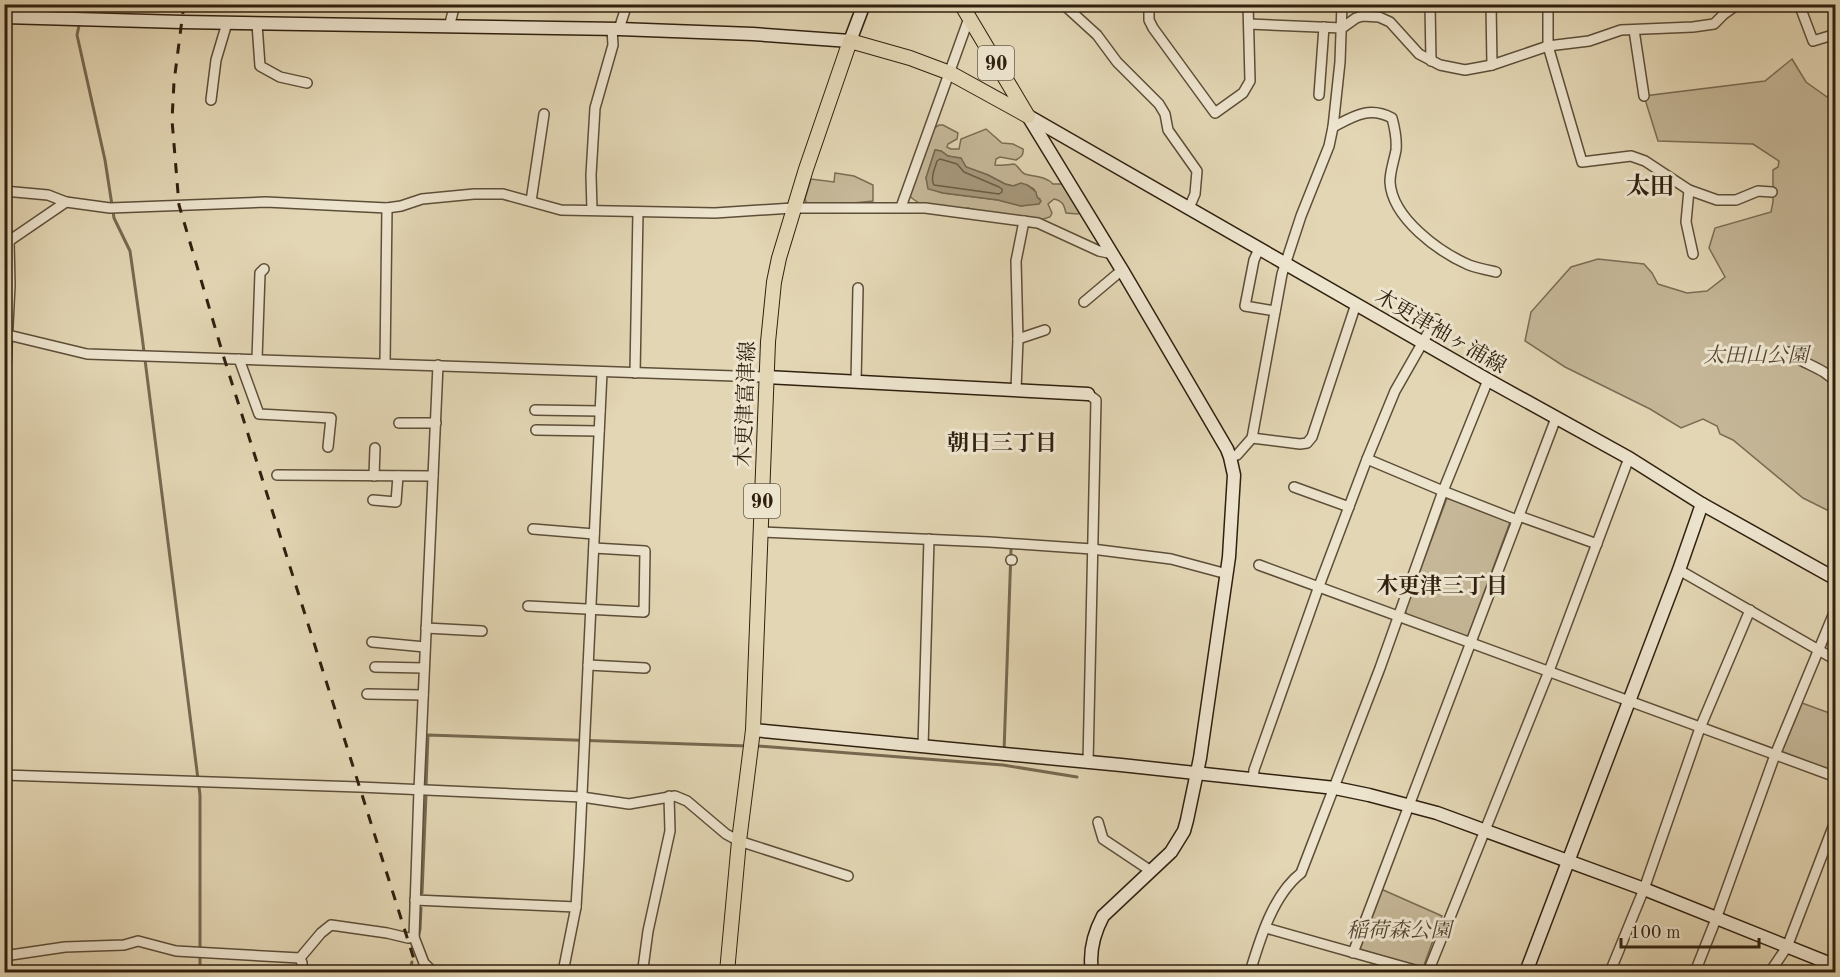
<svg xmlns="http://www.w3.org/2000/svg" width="1840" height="977" viewBox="0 0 1840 977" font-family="'Old Standard TT','Noto Serif JP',serif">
<rect width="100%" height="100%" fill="#e3d6b4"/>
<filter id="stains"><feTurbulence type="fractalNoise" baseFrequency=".00333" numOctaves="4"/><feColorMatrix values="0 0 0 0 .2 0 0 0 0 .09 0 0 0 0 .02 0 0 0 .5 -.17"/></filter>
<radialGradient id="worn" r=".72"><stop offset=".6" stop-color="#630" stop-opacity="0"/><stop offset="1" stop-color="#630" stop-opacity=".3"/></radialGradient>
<g fill="#c5b798" stroke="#7a6c54" stroke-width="1.5" fill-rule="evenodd">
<polygon points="1792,59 1806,82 1827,97 1835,87 1835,514 1803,498 1733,440 1720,434 1717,426 1703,419 1681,428 1650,409 1565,367 1525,341 1531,312 1571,267 1598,259 1644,264 1652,273 1658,284 1687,293 1707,291 1725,277 1709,248 1715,228 1771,212 1773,202 1773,170 1778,167 1779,161 1753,144 1658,141 1644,96 1765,81"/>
<path d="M939 125H943L958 133 957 139 948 144 947 147 951 149H959L961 139 986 129 1002 143 1013 144 1023 149C1024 155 1021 157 1016 160L1000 157 996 159 995 165C1000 166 1013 164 1014 164 1018 165 1020 172 1025 174 1034 177 1046 176 1053 184H1066L1082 210 1078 214 1066 213C1064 205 1063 201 1054 199L1048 204 1052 213 1050 217 1037 221 986 213C981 209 974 211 968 208L962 210C944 207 917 210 907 192L931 130ZM935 150 941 151 948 156 961 159 966 167 988 175 1005 184 1013 186 1027 185 1034 189 1037 197 1040 199 1032 204 1021 206 998 200 943 193 939 192 926 178Z"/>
<polygon points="835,173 854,176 873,185 873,201 834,205 807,204 805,199 811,179 834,182"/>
<polygon points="1447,498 1510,522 1468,636 1465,637 1407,615 1405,610"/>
<polygon points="1802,703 1835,715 1835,774 1781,754"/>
<polygon points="1381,889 1442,916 1423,968 1359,949"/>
</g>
<polygon fill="#a6987c" stroke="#776850" stroke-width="1.5" points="935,150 941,151 948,156 961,158 966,167 988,175 1005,184 1013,186 1021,183 1027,185 1036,192 1037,197 1041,201 1039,204 1021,206 998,200 943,193 928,189 926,178"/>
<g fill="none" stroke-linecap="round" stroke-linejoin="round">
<path stroke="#6b5c46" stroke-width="1.5" d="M940 159 957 164 964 172 999 187 1002 189V192L999 194 934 185C930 178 935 168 937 161Z"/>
<g stroke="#776850" stroke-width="3">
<polyline points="81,15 83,4"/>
<polyline points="80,21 77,35 105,160 114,218 130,251 142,336 200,795 200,972"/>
<polyline points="758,746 1003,765 1077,777"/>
<polyline points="1004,752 1011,550"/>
<polyline points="426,787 428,735 747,746"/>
<polyline points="422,893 426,795"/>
<polyline points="418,939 420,929 421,908"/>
<polyline points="409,972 412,962"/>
</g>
<defs>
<g id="street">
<polyline points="1063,4 1097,35 1117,62 1159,104 1165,114 1168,130 1197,171 1195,194 1189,208"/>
<polyline points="1149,4 1149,20 1153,28 1215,113 1243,93 1250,81 1248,4"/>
<polyline points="1430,4 1431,61"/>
<polyline points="1491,4 1492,65"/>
<polyline points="1548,4 1548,46 1582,162 1631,156 1645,161 1689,190 1717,200 1736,200 1758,191 1772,192"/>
<polyline points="1799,4 1813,41 1836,34"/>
<polyline points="257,24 260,66 280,77 307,83"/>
<polyline points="1249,24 1342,28 1356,18 1363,16 1379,17 1390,22 1419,54 1440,65 1465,70 1492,65 1548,46 1589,41 1621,30 1693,27 1714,24 1724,14 1738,4"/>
<polyline points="449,27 455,4"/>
<polyline points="619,29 627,4"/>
<polyline points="1634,30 1644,96"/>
<polyline points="1319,95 1324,27"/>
<polyline points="211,100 216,60 227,23"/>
<path d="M1333 127C1354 116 1369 106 1392 118 1395 129 1397 139 1396 150 1394 161 1390 171 1390 182 1392 218 1439 252 1469 265 1477 268 1487 270 1496 272"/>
<polyline points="1689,190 1686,222 1693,254"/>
<polyline points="4,191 48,195 66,202 110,208 266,202 387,208 401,206 422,199 474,194 503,194 561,210 715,213 793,208 925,208 1038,223 1099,251 1113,254"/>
<polyline points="531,201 544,114"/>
<polyline points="901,207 969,18"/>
<polyline points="592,210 591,175 595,108 613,45 612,29"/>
<polyline points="6,243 66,202"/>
<polyline points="1259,249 1254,260 1245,306 1275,311"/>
<polyline points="1084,302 1122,270"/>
<polyline points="4,334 87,354 766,377"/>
<polyline points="1018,339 1045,330"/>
<path d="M1789 352C1803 365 1824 367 1836 383"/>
<polyline points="239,359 259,414 331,418 328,447"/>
<polyline points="257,359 260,273 264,269"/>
<polyline points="385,363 387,208"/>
<polyline points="635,373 638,212"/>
<polyline points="856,382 858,288"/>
<polyline points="1016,390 1018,339 1016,261 1024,221"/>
<polyline points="1088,394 1096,400 1088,763"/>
<polyline points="4,406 10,285 9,241"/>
<polyline points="535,410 600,411"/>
<polyline points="1836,418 1836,425"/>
<polyline points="399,423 436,423"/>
<polyline points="536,430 599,431"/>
<polyline points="1252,438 1300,444 1307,443 1312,437 1356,304"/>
<polyline points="1230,457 1237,455 1252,438 1282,274 1301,216 1329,146 1333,127 1340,62 1342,4"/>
<polyline points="1367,459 1443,491 1517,520"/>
<polyline points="277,475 433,476"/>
<polyline points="374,476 375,448"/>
<polyline points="1294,487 1349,507"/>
<polyline points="373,500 396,502 398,476"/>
<polyline points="1519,516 1597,544"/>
<polyline points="533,529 594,534"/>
<polyline points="761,532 989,542 1092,549 1171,559 1227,574"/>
<polyline points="1011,560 1012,560"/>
<polyline points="1259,565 1836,777"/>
<polyline points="1679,570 1836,660"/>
<polyline points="528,606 644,612 645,551 594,548"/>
<polyline points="426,628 482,631"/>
<polyline points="372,642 425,647"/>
<polyline points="588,665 645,668"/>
<polyline points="375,667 424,668"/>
<polyline points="367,694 423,695"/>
<polyline points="923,747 929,539"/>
<polyline points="4,775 359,787 582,797 629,804 675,796 687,801 726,834 739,841 848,876"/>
<polyline points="1253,780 1254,770 1319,586 1367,459 1395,391 1436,319"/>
<polyline points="1098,822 1103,839 1151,871"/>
<polyline points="415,900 576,907"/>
<polyline points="1266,928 1422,972"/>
<polyline points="1353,953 1556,418"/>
<polyline points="4,956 65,947 124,945 138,941 176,951 300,958"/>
<polyline points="300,958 321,933 331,925 387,933 408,938 414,937"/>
<polyline points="300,958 302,963 302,972"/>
<polyline points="436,972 432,971 424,963 414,937 419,790 438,365"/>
<polyline points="563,972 576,907 579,858 602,372"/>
<polyline points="644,972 643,968 648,931 670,831 669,796"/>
<path d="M1250 972C1260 939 1273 895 1301 873L1380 668 1443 491 1488 380"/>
<polyline points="1428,972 1549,671 1629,458"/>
<polyline points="1610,972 1644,889 1700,728 1750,610"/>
<polyline points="1695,972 1716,919 1775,755 1836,608"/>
<polyline points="1770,972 1787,947 1836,819"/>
</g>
<g id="secondary">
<polyline points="4,17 182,22 619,29 753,34 850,41 864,4"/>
<path d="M1028 116 1122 270 1227 449 1230 457 1234 475 1229 557 1200 758 1187 820 1184 831 1171 852 1103 916C1094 933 1089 953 1092 972"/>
<polyline points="1030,117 1488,380 1629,458 1702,504 1836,579"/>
<polyline points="766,377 1088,394"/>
<polyline points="753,730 1121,765 1335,788 1369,795 1437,813 1644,889 1836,966"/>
<polyline points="1526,972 1679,570 1702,504"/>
</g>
<g id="primary">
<polyline points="961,4 1026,113"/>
<polyline points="727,972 739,841 753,730 768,342 774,282 779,258 806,169 850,41 910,58 950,73 1028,116"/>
</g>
</defs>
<use href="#street" stroke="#5d4e38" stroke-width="12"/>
<use href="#secondary" stroke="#30200f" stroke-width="15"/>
<use href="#primary" stroke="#30200f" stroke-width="16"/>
<use href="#street" stroke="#ede4ce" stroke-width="9"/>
<use href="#secondary" stroke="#ede4ce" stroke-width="12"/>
<use href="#primary" stroke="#e3d6b4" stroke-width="14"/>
<polyline stroke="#30200f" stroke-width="3" stroke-dasharray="10 10" stroke-linecap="butt" points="184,4 174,82 172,120 179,205 224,358 418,972"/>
</g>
<g text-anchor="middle" stroke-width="6" stroke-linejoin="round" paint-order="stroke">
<g fill="#ede4ce" stroke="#695b48" stroke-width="1.5">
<rect x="978" y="46" width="36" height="34" rx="4.5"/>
<rect x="744" y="484" width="36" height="34" rx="4.5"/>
</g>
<g font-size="20" font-weight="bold" fill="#30200f">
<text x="996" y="70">90</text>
<text x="762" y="508">90</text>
</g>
<g font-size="21" fill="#30200f" stroke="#ede4ce">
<text transform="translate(1441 331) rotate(30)" y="7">木更津袖ヶ浦線</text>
<text transform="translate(745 404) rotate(-88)" y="7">木更津富津線</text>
</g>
<g font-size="21" font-style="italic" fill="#554631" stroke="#ede4ce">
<text x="1756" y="362">太田山公園</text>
<text x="1399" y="937">稲荷森公園</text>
</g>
<g font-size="22" font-weight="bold" fill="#30200f" stroke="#ede4ce">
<text x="1002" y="450">朝日三丁目</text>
<text x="1442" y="593">木更津三丁目</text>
</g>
<g font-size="24" font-weight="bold" fill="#30200f" stroke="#ede4ce">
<text x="1650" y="194">太田</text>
</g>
</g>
<rect width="1840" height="977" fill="none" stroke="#e3d6b4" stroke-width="24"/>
<rect x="6" y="6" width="1828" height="965" fill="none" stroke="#30200f" stroke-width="3"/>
<rect x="12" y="12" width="1816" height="953" fill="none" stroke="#30200f" stroke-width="1.5"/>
<path d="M1621 938v9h138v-9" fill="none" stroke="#30200f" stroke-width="3"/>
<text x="1630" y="938" font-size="18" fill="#30200f" stroke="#ede4ce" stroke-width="4.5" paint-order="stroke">100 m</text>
<rect width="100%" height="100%" filter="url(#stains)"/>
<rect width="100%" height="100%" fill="url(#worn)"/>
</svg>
